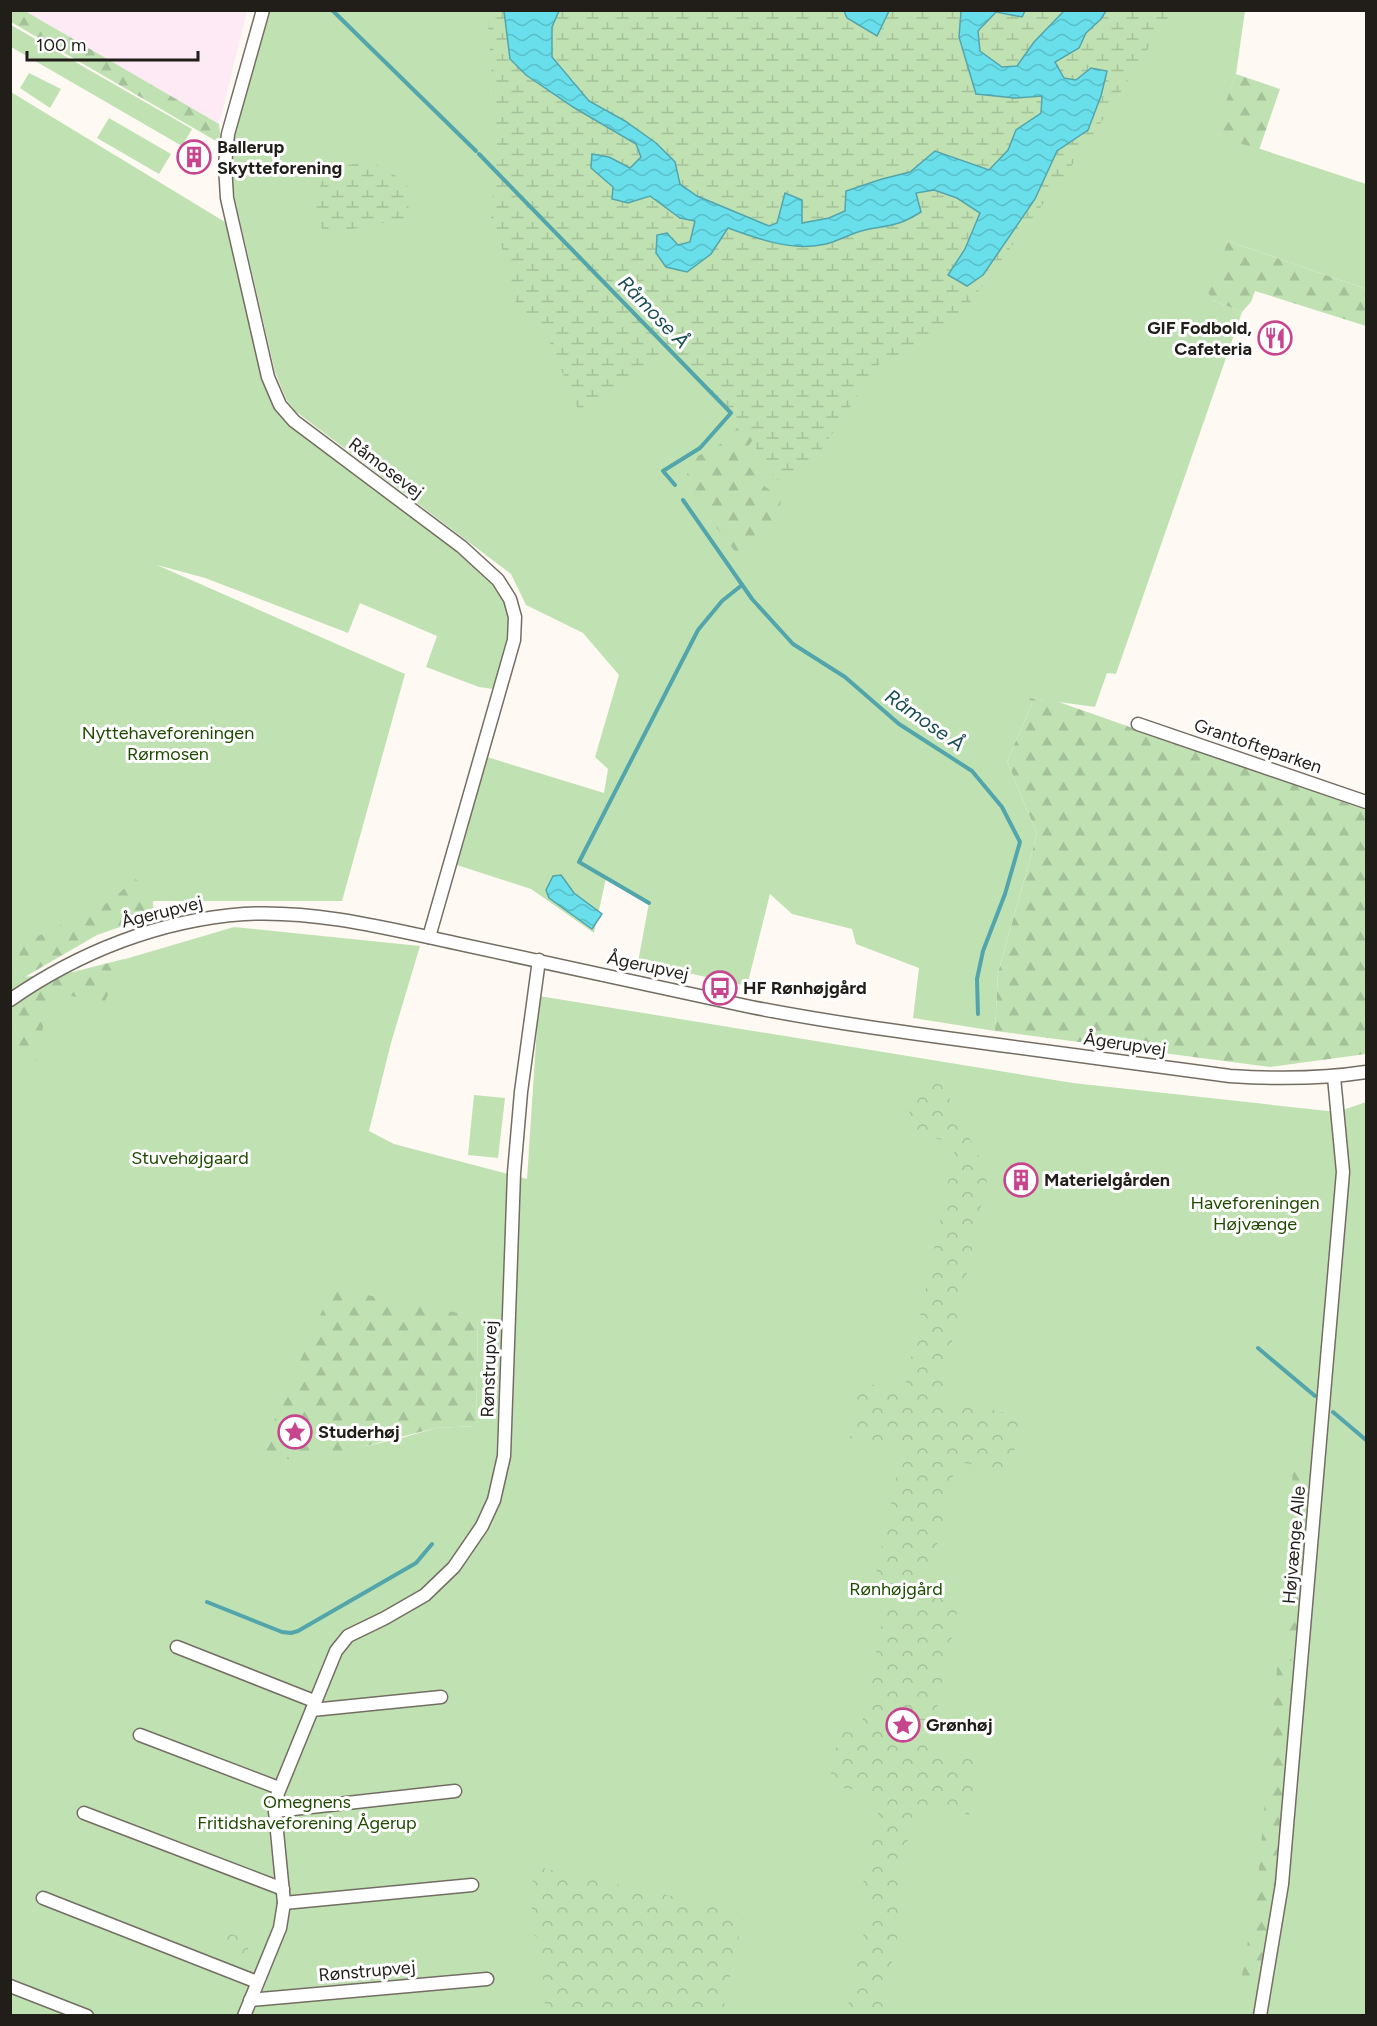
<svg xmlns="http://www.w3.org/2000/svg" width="1377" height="2026" viewBox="0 0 1377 2026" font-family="Figtree,sans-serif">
<defs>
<pattern id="forest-firs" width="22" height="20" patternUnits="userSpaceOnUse" patternTransform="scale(1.5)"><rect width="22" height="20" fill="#c0e2b3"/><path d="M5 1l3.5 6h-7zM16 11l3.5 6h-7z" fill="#a5c199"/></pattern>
<pattern id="wetland-marsh" width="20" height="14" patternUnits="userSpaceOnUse" patternTransform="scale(1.5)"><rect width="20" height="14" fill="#c0e2b3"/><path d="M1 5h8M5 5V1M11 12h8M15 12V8" fill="none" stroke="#a5c199"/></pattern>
<pattern id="park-crowns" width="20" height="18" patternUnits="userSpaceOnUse" patternTransform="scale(1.5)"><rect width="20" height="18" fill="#c0e2b3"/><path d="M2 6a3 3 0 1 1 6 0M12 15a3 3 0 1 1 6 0" fill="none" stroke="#a5c199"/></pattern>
<pattern id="water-waves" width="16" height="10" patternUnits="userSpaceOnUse" patternTransform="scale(1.5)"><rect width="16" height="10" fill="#68dfea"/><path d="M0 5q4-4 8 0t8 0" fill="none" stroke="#5abfc8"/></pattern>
</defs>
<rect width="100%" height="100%" fill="#fef9f2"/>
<polygon fill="#fdeaf4" points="25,11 247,11 219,124"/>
<g fill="#c0e2b3" fill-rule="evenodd">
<polygon points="269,11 1245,11 1236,74 1215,134 1366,184 1366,289 1228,241 1212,300 1242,312 1116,674 1107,673 1095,707 1030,698 1032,704 1007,761 1037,834 998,973 995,1031 913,1018 919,968 856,944 852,929 792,914 770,894 747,986 638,962 649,903 606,878 594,933 531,889 457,865 487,757 604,793 608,769 595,757 619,675 583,633 526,605 511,574 295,411 286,399 275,372 235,199 230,167 234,135"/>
<polygon points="11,25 192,129 182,146 11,47"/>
<polygon points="29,73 61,89 50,108 20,88"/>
<polygon points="11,92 225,222 276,409 288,422 457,552 494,583 503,598 510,616 508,641 493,689 479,687 426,667 437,636 360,603 348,633 205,578 157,565 405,674 342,901 155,901 11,962"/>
<polygon points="109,118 171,154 159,174 97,138"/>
<path d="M234 927 420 946 391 1043 369 1131 394 1144 527 1179 539 996 1073 1083 1337 1112 1366 1102V2015L11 2016V978L81 972ZM478 1317 476 1426 436 1428 398 1439 347 1450Z"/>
<polygon points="474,1095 505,1098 498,1158 468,1155"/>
</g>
<g fill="url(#forest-firs)">
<polygon points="11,11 25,11 219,124 221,144 11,22"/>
<polygon points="1236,74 1280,89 1259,150 1214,134"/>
<polygon points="1228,241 1366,289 1366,326 1255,291 1251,302 1242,312 1212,300 1208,292"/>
<polygon points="741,424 754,438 742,455 760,483 781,498 776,538 737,554 690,493 687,474 698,456 724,442"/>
<polygon points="1029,698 1056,701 1366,810 1366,1054 1270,1067 995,1031 998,973 1037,834 1007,761 1032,704"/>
<polygon points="135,879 150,888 155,915 97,935 11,985 11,949 109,902"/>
<polygon points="124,959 105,1001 50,993 36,1061 11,1057 11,1012 38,987 69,973"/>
<polygon points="332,1288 478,1317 476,1426 436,1428 302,1462 260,1453"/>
<polygon points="1293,1467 1313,1469 1297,1643 1294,1646 1282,1643"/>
<polygon points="1285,1654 1296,1664 1277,1883 1258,1990 1240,1986 1257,1890 1278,1657"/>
</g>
<g fill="url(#wetland-marsh)">
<polygon points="844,10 847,18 877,36 889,11 961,11 959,37 1015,98 1042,95 1041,113 1016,130 1008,150 989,170 935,151 910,172 882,179 845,211 829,218 802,223 769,226 697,196 680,184 675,162 656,143 625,121 589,101 552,57 552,27 559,11"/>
<polygon points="487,11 504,11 510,59 526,74 636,144 641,157 630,168 609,157 591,168 628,203 650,196 680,218 695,221 691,242 656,253 711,254 728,228 749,236 793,246 825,244 863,230 904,223 915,193 934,190 957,198 980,213 965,249 948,275 1035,199 1057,151 1088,129 1101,96 1107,71 1076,80 1063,78 1055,61 1079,48 1086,33 1101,19 1106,11 1172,11 1087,145 950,329 878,365 807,471 779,481 759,461 754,438 741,424 691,373 661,353 579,412 545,331 519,318 508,265 491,218 497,142"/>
<polygon points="1025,11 1064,11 1034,42 1017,66 1002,67 980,51 977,31 996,12 1022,17"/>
<polygon points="368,160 407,182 409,218 326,234 309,210 327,171"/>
</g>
<g fill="url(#park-crowns)">
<polygon points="914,1079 943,1085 988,1175 940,1398 1023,1417 1009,1470 956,1462 926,1592 960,1598 928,1750 972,1760 978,1769 969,1815 915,1804 894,1907 903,1909 881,2015 846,2015 871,1901 860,1898 882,1795 829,1785 839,1731 860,1734 890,1582 875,1579 902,1450 850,1438 858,1381 904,1392 956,1144 907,1130"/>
<polygon points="533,1866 736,1910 743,1918 722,2015 529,2015 540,2012 545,2005 542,1961 543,1941 531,1933"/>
<polygon points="218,1929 251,1941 246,1955 213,1941"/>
</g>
<g fill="url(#water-waves)" stroke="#53a5ac" stroke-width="1.5">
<path d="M504 11H559L552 27V57L589 101 625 121 656 143 675 162 680 184 697 196 769 226 777 223 785 193 802 200V223L829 218 845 211 846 191 882 179 910 172 935 151 989 170 1008 150 1016 130 1041 113 1042 96 1015 98 976 94 959 37 961 11H1025L1022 17 996 12 978 31 980 51 1002 67 1017 66 1034 42 1064 11H1106L1101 19 1086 33 1079 48 1055 62 1064 78 1076 80 1091 68 1107 71 1101 96 1088 130 1057 151 1035 199 983 275 967 286 948 275 965 249 980 213 957 198 934 190 916 193 921 212C899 226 890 225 865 230 852 233 840 240 826 244 794 252 758 239 728 228L711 254 687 272 666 267 656 253 657 235 667 233 678 245 690 242 695 221 680 218 650 196 628 203 612 199 613 187 591 168 592 154 609 157 630 168 641 157 636 144 573 107 526 75 510 59Z"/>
<polygon points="844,11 889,11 877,36 847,18"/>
<polygon points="561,875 574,893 602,914 592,929 549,898 546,890 553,876"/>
</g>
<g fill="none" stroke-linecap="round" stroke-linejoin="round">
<g stroke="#53a5ac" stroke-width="4">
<polyline points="332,10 476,151"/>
<polyline points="479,154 731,413 700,448 663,471 675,485"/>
<polyline points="683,500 752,599 793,644 845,677 899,724 972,771 1002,807 1020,842 1005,894 983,951 977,979 978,1014"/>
<polyline points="649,903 579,862 698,630 722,601 742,585"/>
<polyline points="1258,1348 1315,1396"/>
<polyline points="1333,1412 1366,1440"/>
<polyline points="207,1602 282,1632 291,1633 298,1631 416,1563 432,1544"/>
</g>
<defs>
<g id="minor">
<polyline points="263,10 228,134 225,165 227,198 268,377 280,405 294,421 462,547 498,580 510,599 515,617 514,640 429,937"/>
<polyline points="1138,724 1366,802"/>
<path d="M10 1000C79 952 160 920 244 914 315 910 386 928 455 943 554 964 652 986 751 1007 833 1023 916 1034 999 1045 1076 1055 1153 1066 1230 1076 1276 1079 1321 1079 1366 1072"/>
<polyline points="177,1647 314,1701"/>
<polyline points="312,1710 441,1697"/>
<polyline points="140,1735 279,1788"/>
<polyline points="275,1811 455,1791"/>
<polyline points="84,1813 283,1889"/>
<polyline points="43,1898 257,1982"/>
<polyline points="284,1903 472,1885"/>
<polyline points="10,1986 87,2016"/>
<polyline points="250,2000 487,1979"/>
<polyline points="244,2016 280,1928 284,1903 275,1811 276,1798 336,1651 348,1636 385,1618 425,1595 454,1567 482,1526 494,1500 504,1456 514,1173 521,1092 539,960"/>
<polyline points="1260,2016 1282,1884 1343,1172 1334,1077"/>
</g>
</defs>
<use href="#minor" stroke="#746d63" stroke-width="15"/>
<use href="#minor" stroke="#fff" stroke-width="12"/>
</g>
<defs>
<symbol id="building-ring" viewBox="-11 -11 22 22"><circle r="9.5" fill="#fff" stroke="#c6458e" stroke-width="1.5"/><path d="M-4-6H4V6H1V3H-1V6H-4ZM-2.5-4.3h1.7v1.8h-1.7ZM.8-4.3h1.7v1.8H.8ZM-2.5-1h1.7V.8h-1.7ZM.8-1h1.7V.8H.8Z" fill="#c6458e"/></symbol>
<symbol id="restaurant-ring" viewBox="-11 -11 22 22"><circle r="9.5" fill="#fff" stroke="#c6458e" stroke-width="1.5"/><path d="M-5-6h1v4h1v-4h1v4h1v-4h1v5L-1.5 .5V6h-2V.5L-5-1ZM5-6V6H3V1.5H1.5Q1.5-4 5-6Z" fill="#c6458e"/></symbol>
<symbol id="bus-ring" viewBox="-11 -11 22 22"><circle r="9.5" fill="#fff" stroke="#c6458e" stroke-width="1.5"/><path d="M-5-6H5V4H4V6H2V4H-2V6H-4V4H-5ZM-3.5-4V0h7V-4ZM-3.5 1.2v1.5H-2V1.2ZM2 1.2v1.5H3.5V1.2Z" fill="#c6458e"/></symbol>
<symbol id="sight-ring" viewBox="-11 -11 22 22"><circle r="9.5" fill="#fff" stroke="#c6458e" stroke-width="1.5"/><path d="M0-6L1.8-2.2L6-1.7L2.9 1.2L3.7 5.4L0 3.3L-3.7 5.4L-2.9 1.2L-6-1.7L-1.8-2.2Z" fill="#c6458e"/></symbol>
</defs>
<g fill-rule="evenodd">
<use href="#building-ring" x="175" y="138" width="38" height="38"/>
<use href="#restaurant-ring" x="1256" y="319" width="38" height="38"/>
<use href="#bus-ring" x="701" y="969" width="38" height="38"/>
<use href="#building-ring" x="1002" y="1161" width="38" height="38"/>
<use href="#sight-ring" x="276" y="1413" width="38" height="38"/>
<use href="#sight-ring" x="884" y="1706" width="38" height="38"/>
</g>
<g text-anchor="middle" stroke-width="6" stroke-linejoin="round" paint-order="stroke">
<g font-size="18" font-weight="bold" fill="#211e1a" stroke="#fff" text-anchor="start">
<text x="217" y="153">Ballerup<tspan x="217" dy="21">Skytteforening</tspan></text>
<text x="1252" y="334" text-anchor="end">GIF Fodbold,<tspan x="1252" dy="21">Cafeteria</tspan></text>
<text x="743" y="994">HF Rønhøjgård</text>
<text x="1044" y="1186">Materielgården</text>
<text x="318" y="1438">Studerhøj</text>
<text x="926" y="1731">Grønhøj</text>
</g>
<g font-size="18" fill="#211e1a" stroke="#fff">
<text transform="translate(386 468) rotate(37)" y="6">Råmosevej</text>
<text transform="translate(1258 746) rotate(19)" y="6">Grantofteparken</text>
<text transform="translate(162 912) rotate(-14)" y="6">Ågerupvej</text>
<text transform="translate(648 966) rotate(12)" y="6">Ågerupvej</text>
<text transform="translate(1125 1044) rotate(8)" y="6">Ågerupvej</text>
<text transform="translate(489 1369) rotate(-88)" y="6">Rønstrupvej</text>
<text transform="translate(1294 1545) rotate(-85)" y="6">Højvænge Alle</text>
<text transform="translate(367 1971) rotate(-5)" y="6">Rønstrupvej</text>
</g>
<g font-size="18" fill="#1e4a00" stroke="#fff">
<text x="168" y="739">Nyttehaveforeningen<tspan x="168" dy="21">Rørmosen</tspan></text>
<text x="190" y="1164">Stuvehøjgaard</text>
<text x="1255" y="1209">Haveforeningen<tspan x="1255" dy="21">Højvænge</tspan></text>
<text x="896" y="1595">Rønhøjgård</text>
<text x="307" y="1808">Omegnens<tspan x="307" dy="21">Fritidshaveforening Ågerup</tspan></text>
</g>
<g font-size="20" font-style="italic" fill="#1a4e53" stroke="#fff">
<text transform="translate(654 312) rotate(46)" y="7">Råmose Å</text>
<text transform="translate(925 720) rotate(35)" y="7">Råmose Å</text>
</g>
</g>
<rect width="1377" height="2026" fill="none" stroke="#211e1a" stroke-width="24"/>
<path d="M27 51v9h171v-9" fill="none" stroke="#211e1a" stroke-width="3"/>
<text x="36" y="51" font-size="18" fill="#211e1a" stroke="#ffffff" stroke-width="4.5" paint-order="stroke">100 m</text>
</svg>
